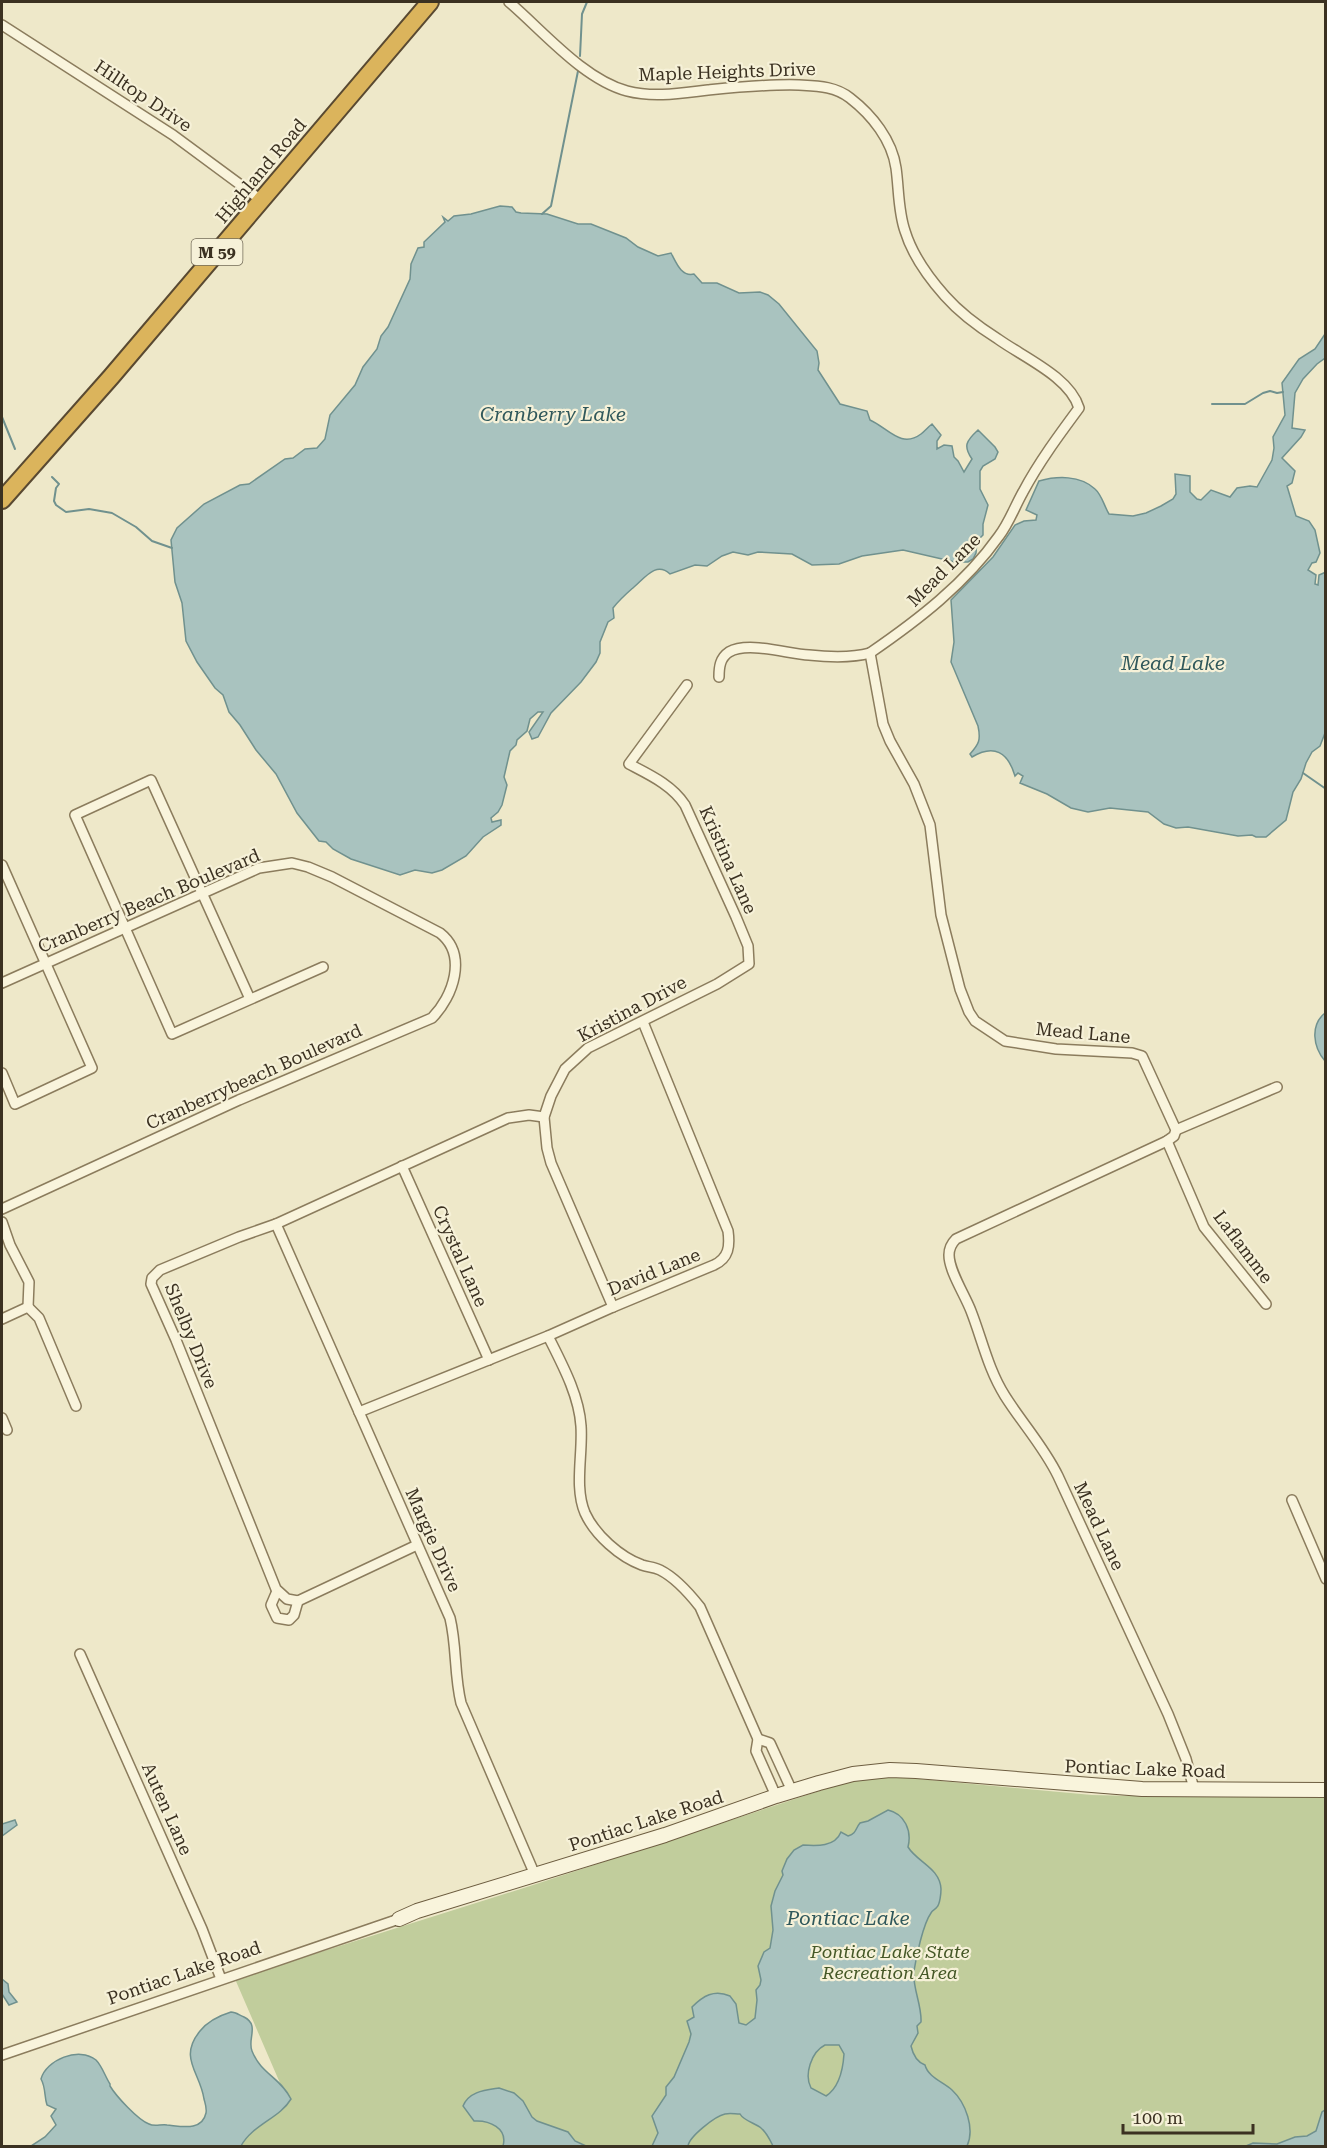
<svg xmlns="http://www.w3.org/2000/svg" width="1327" height="2148" viewBox="0 0 1327 2148" font-family="'Roboto Serif',serif">
<rect width="100%" height="100%" fill="#eee8c9"/>
<polygon fill="#c1cd9c" points="887,1776 1092,1795 1176,1797 1325,1795 1325,2146 230,2146 286,2097 235,1979 530,1886 856,1779"/>
<g fill="#a9c3bf" stroke="#70918e" stroke-width="1.5" fill-rule="evenodd">
<path d="M500 206 512 207 516 212 521 213 547 214 578 224H591L626 238 638 247 658 256 671 253C676 262 681 277 694 274L702 283H717L739 293 760 292 768 295 779 304 817 351 819 363 818 370 840 404 867 411 870 420C888 428 901 449 921 434 925 431 928 427 932 424L941 435 937 441V449L944 445 952 446 954 457 958 461 964 472 972 459C963 446 966 441 978 430L995 447 998 452 995 459 983 466 980 471V489L988 505 983 524V535L977 541 976 553 973 559 968 562H955L903 550 862 556 839 564 812 565 792 554 758 552 748 555 733 552 722 556 707 566 695 565 670 574C656 561 645 578 634 587 626 594 620 599 613 608L614 618 608 622 600 642V653L596 662 581 682 551 713 538 737 532 739 529 732 543 712H538L530 719 527 731 517 740 516 745 510 751 504 777 507 785 502 805 498 812 491 818 492 822 501 820V825L483 837 466 856 442 870 432 873 415 870 400 875 351 859 333 849 326 842 319 841 297 813 276 774 256 750 240 725 229 712 223 695 215 688 197 662 186 641 182 603 175 582 171 540 177 528 204 504 240 485 249 484 285 459 293 458 305 449 317 448 325 439 330 415 355 385 363 367 377 349 381 336 388 327 410 279 411 264 418 248 424 247V242L445 222 443 217 448 221 454 216 471 214Z"/>
<path d="M1325 334V358L1317 364 1303 379 1295 393 1292 428 1305 430 1301 437 1282 458 1295 471 1292 483 1287 486 1296 516 1309 521 1315 530 1320 553 1316 562 1312 563 1308 570 1316 575 1315 584 1318 585 1319 575 1326 572 1325 733 1320 746 1312 752 1306 763 1301 779 1293 792 1286 820 1266 837H1256L1252 835 1238 836 1188 827 1176 828 1164 824 1148 812 1110 808 1088 812 1071 808 1047 794 1020 783 1023 776 1018 773 1015 776C1008 752 994 744 972 757L970 754C979 744 981 740 978 726L951 662 954 642 951 600 993 557 1015 525 1024 521 1036 520 1037 515 1026 510 1039 481C1057 476 1080 475 1095 489 1102 495 1104 506 1109 514L1133 516 1146 513 1161 506 1173 499 1176 494 1175 474 1190 476V492L1197 499 1201 500 1211 490 1230 497 1237 488 1250 486 1257 487 1272 460 1274 448 1273 437 1285 415 1282 383 1299 359 1315 349Z"/>
<path d="M1325 1013V1061C1313 1047 1310 1025 1325 1013Z"/>
<path d="M888 1810C905 1814 912 1831 908 1847 917 1862 940 1868 941 1889 941 1893 940 1904 937 1907 936 1909 932 1910 931 1913 923 1924 916 1958 914 1971 912 1987 922 2005 921 2022L917 2026 918 2033 911 2046C913 2055 917 2062 925 2065 928 2077 943 2082 952 2090 966 2103 975 2129 967 2146H773C770 2140 767 2133 761 2128 755 2123 744 2121 740 2114 735 2114 730 2113 725 2114 715 2116 689 2137 688 2146H652L658 2133 652 2116 666 2095V2087L674 2077 689 2042 691 2034 687 2021 694 2017 692 2007C703 1996 714 1989 730 1996L736 2004 739 2023 746 2025 755 2018 757 2000 756 1990 760 1985 761 1980 758 1966 764 1952 770 1948 773 1930 771 1906 775 1891 783 1875 782 1871 787 1859 794 1850 803 1845C817 1846 835 1847 841 1832L848 1836C857 1833 855 1829 860 1823L868 1821ZM825 2045H839L844 2054C843 2069 840 2087 826 2096L811 2088C804 2075 811 2052 825 2045Z"/>
<polygon points="15,1820 17,1825 2,1836 2,1824"/>
<polygon points="2,1979 8,1984 9,1992 17,2002 9,2005 2,1994"/>
<path d="M231 2012C236 2012 239 2015 244 2017 260 2025 247 2039 252 2051 261 2074 280 2077 291 2099 280 2118 252 2125 241 2146H31L45 2137 56 2125 51 2116 56 2109 47 2105C44 2096 46 2088 41 2079 46 2060 79 2046 96 2060 102 2066 105 2076 110 2084V2086C116 2096 138 2120 149 2124 154 2127 161 2124 167 2125 180 2126 202 2132 206 2113 207 2108 205 2103 204 2099 200 2072 178 2058 200 2031 208 2021 218 2016 231 2012Z"/>
<path d="M499 2088 514 2093 523 2101 532 2117 537 2121 568 2132 575 2141 586 2146H503C508 2128 489 2120 474 2121L463 2106C469 2091 486 2090 499 2088Z"/>
<polygon points="1325,2110 1325,2146 1246,2146 1253,2143 1277,2144 1295,2137 1307,2136 1316,2131 1322,2112"/>
</g>
<g fill="none" stroke-linecap="round" stroke-linejoin="round">
<g stroke="#70918e" stroke-width="2">
<polyline points="580,56 582,14 587,2"/>
<polyline points="542,214 551,206 578,71"/>
<polyline points="1212,404 1245,404 1263,393 1270,391 1277,393 1283,392"/>
<polyline points="2,417 15,449"/>
<polyline points="52,477 59,484 56,488 54,501 56,505 66,512 89,509 112,513 136,527 152,541 172,548"/>
<polyline points="1303,773 1326,789"/>
</g>
<defs>
<g id="street">
<path d="M509 2C543 31 583 79 627 91 654 98 682 93 708 90 739 87 769 84 799 85 817 86 835 86 850 98 872 115 892 140 896 168 899 189 898 211 905 231 912 254 929 278 945 296 960 313 979 327 998 339 1023 357 1070 377 1079 408 1059 435 1039 462 1023 492 1015 506 1009 523 999 536 965 584 918 620 870 653L883 724 890 741 914 784 930 825 941 915 960 989 969 1012 975 1021 1005 1041 1056 1049 1132 1053 1142 1056 1176 1130 1174 1136 1167 1141 956 1239C951 1244 949 1248 949 1255 949 1271 965 1295 971 1311 982 1339 988 1369 1005 1396 1022 1423 1044 1447 1058 1476L1168 1714 1186 1759 1194 1789"/>
<polyline points="2,25 173,135 261,200"/>
<path d="M719 677C719 667 720 658 729 652 748 641 788 654 809 655 828 657 852 658 870 653"/>
<polyline points="2,865 92,1068 15,1104 2,1073"/>
<path d="M2 983 259 868 292 863 308 867 332 877 440 933C468 955 453 997 432 1018L239 1100 2 1209"/>
<polyline points="250,999 151,780 75,815 172,1034 323,967"/>
<polyline points="1176,1130 1277,1087"/>
<polyline points="1167,1141 1204,1227 1266,1304"/>
<polyline points="402,1166 489,1360"/>
<polyline points="2,1222 10,1245 29,1282 28,1307"/>
<path d="M276 1224 450 1618C457 1647 454 1674 461 1703L535 1875"/>
<polyline points="28,1307 39,1318 76,1406"/>
<path d="M613 1307 551 1163 547 1148 544 1117 551 1096 565 1069 588 1048 717 984 749 964 748 946 736 917 685 805C672 785 650 775 629 764L687 685"/>
<polyline points="2,1319 28,1307"/>
<path d="M548 1336C562 1364 579 1395 581 1426 583 1454 574 1487 585 1513 595 1535 620 1557 642 1565 648 1567 654 1567 660 1570 676 1578 689 1593 700 1607L758 1739 756 1751 776 1796"/>
<path d="M359 1412 548 1336 613 1307 714 1265C729 1258 730 1246 728 1231L643 1022"/>
<polyline points="2,1418 7,1430"/>
<polyline points="1292,1500 1326,1579"/>
<polyline points="417,1545 298,1601 287,1599 276,1589 176,1340 151,1284 152,1278 160,1270 239,1237 276,1224 508,1118 529,1115 544,1117"/>
<polyline points="277,1591 271,1605 277,1618 289,1620 294,1615 298,1601"/>
<polyline points="80,1654 202,1929 221,1979"/>
<polyline points="758,1739 770,1743 792,1791"/>
<polyline points="2,2055 399,1919"/>
</g>
<polyline id="secondary" points="399,1919 417,1911 665,1835 776,1796 819,1783 853,1774 890,1770 916,1771 1142,1789 1326,1790"/>
<polyline id="highway" points="2,500 111,377 430,2"/>
</defs>
<use href="#street" stroke="#8b7c5d" stroke-width="12"/>
<use href="#secondary" stroke="#6d5d40" stroke-width="16"/>
<use href="#highway" stroke="#594931" stroke-width="20"/>
<use href="#street" stroke="#f9f4dc" stroke-width="9"/>
<use href="#secondary" stroke="#f9f4dc" stroke-width="14"/>
<use href="#highway" stroke="#dbb45c" stroke-width="16"/>
</g>
<g text-anchor="middle" stroke-width="4.5" stroke-linejoin="round" paint-order="stroke">
<rect fill="#f6f1d8" stroke="#736b58" stroke-width="1.5" x="191.5" y="239" width="51" height="26" rx="4.5"/>
<g font-size="16" font-weight="bold" fill="#3b3121">
<text x="217" y="258">M 59</text>
</g>
<g font-size="18" fill="#3b3121" stroke="#f6f1d8">
<text transform="translate(727 72) rotate(-2)" y="6">Maple Heights Drive</text>
<text transform="translate(143 96) rotate(34)" y="6">Hilltop Drive</text>
<text transform="translate(261 171) rotate(-50)" y="6">Highland Road</text>
<text transform="translate(944 570) rotate(-45)" y="6">Mead Lane</text>
<text transform="translate(728 860) rotate(66)" y="6">Kristina Lane</text>
<text transform="translate(149 901) rotate(-23)" y="6">Cranberry Beach Boulevard</text>
<text transform="translate(632 1009) rotate(-28)" y="6">Kristina Drive</text>
<text transform="translate(1083 1033) rotate(5)" y="6">Mead Lane</text>
<text transform="translate(254 1077) rotate(-24)" y="6">Cranberrybeach Boulevard</text>
<text transform="translate(1243 1247) rotate(53)" y="6">Laflamme</text>
<text transform="translate(460 1256) rotate(66)" y="6">Crystal Lane</text>
<text transform="translate(654 1272) rotate(-22)" y="6">David Lane</text>
<text transform="translate(191 1336) rotate(68)" y="6">Shelby Drive</text>
<text transform="translate(1099 1526) rotate(65)" y="6">Mead Lane</text>
<text transform="translate(433 1540) rotate(66)" y="6">Margie Drive</text>
<text transform="translate(1145 1769) rotate(2)" y="6">Pontiac Lake Road</text>
<text transform="translate(167 1809) rotate(66)" y="6">Auten Lane</text>
<text transform="translate(646 1821) rotate(-18)" y="6">Pontiac Lake Road</text>
<text transform="translate(184 1973) rotate(-19)" y="6">Pontiac Lake Road</text>
</g>
<g font-size="18" font-style="italic" fill="#455827" stroke="#f6f1d8">
<text x="890" y="1958">Pontiac Lake State<tspan x="890" dy="21">Recreation Area</tspan></text>
</g>
<g font-size="20" font-style="italic" fill="#30585b" stroke="#f6f1d8">
<text x="553" y="421">Cranberry Lake</text>
<text x="1173" y="670">Mead Lake</text>
<text x="848" y="1925">Pontiac Lake</text>
</g>
</g>
<rect width="1327" height="2148" fill="none" stroke="#3b3121" stroke-width="6"/>
<path d="M1123 2124v9h130v-9" fill="none" stroke="#3b3121" stroke-width="3"/>
<text x="1132" y="2124" font-size="18" fill="#3b3121" stroke="#f6f1d8" stroke-width="4.5" paint-order="stroke">100 m</text>
</svg>
